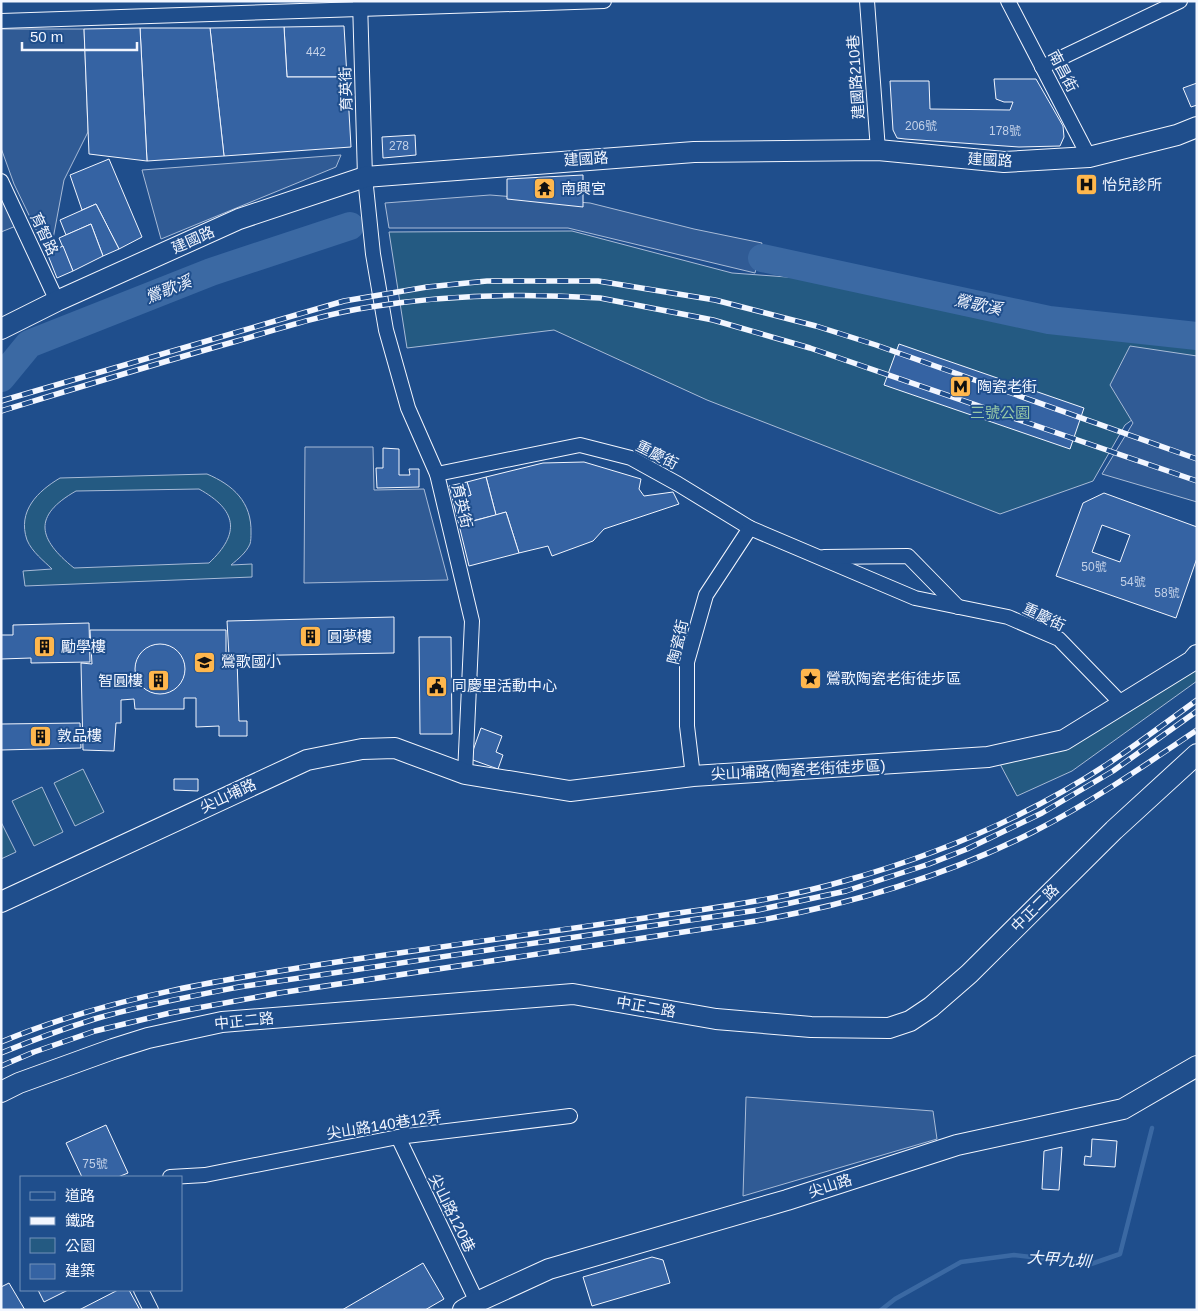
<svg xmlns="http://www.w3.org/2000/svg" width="1198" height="1311" viewBox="0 0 1198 1311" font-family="Arial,'Noto Sans TC',sans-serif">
<rect width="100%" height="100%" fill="#1f4e8c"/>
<g fill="#245a82" stroke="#a8bbd7" fill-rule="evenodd">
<polygon points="572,231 732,273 814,279 1077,332 1197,345 1197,372 1125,425 1093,481 1000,514 707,400 554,330 407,348 389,232"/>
<path d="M207 474C233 485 252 502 251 533 251 536 251 541 250 544 246 553 238 559 231 565L252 564V577L25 586 23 571 52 569C44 561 32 552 27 540 17 511 38 491 60 478ZM199 489C237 510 241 533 209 563L74 568C38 539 32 516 76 491Z"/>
<polygon points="1197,664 1197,681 1072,771 1017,796 1000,764"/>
<polygon points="83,769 104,812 75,826 54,783"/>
<polygon points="42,787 63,832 34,846 12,801"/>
<polygon points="1,822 16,852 1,859"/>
</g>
<g fill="#305b95" stroke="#a8bbd7">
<polygon points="1,29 84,29 88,132 64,180 53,239 41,240 14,184 1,148"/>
<polygon points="341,155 336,167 161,239 142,170"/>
<polygon points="1,193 16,226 1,232"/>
<polygon points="490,195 590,203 694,229 762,243 755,273 568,228 389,228 385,203"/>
<polygon points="1130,346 1197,356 1197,502 1102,474 1133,423 1110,385"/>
<polygon points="305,447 373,447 374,490 424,489 448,580 304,583"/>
<polygon points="746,1097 933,1111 937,1139 743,1196"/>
</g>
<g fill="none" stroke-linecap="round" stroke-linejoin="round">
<polyline stroke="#3b69a3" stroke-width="4.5" points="881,1310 895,1299 961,1262 1014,1255 1091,1264 1120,1254 1152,1128"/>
<g stroke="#3b69a3" stroke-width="28">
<polyline points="762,258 1049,320 1197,336"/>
<polyline points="1,378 29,344 211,272 350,226"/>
</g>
</g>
<g fill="#3563a3" stroke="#f2f6ff" fill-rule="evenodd">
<polygon points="344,26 347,77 287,77 284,27"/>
<polygon points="284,27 287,77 347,77 351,147 224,156 210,28"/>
<polygon points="140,28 210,28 224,156 147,161"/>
<polygon points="140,28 147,161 89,154 84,29"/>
<polygon points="994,79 1036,79 1063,126 1064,137 1060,146 1019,147 905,139 897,138 893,130 890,81 929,81 930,109 1010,110 1013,102 1004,102 996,99"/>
<polygon points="1197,83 1197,105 1191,107 1183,88"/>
<polygon points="415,135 416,155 383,158 382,137"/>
<polygon points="109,159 142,237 119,249 96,204 82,210 70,175"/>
<polygon points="583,175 583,207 507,199 507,179"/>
<polygon points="96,204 119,249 103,256 91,224 66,235 60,220"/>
<polygon points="91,224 103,256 73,271 59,238"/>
<polygon points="63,246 73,271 57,278 47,253"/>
<polygon points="899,344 1084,408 1070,449 884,385"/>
<polygon points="383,448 399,449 399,475 410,475 409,469 419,469 419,487 377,488 376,468 383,468"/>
<polygon points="584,462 641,479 639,489 644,496 673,492 679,504 604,529 593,541 552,556 548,546 519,553 506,512 496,515 486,477 543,463"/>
<polygon points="486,477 496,515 468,522 462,498 471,495 467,482"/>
<polygon points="467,482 471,495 453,501 449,486"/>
<path d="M1104 493 1197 527V558L1176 618 1056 576 1083 503ZM1102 525 1130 535 1120 562 1092 552Z"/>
<polygon points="462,498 468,522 459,525 453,501"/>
<polygon points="506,512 519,553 469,566 459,525"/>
<polygon points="394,617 394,653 229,656 227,621"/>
<polygon points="89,623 90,662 31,663 31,658 1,659 1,635 13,635 13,625"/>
<polygon points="90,630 226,630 226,657 237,658 239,721 247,721 247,736 219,736 219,726 196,727 196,698 184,698 184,709 135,709 134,699 121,700 121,723 116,723 114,751 83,750 81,663 92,664"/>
<polygon points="419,637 451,637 452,734 420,734"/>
<circle cx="160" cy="669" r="25"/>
<polygon points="80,723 81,748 1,750 1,724"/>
<polygon points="481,728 502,736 496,752 503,755 498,769 470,759"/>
<polygon points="174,779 198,779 198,791 174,790"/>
<polygon points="106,1125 128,1173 118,1177 82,1177 66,1143"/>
<polygon points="1092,1139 1117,1141 1115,1167 1084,1165 1085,1156 1091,1157"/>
<polygon points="1062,1147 1059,1190 1042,1189 1044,1151"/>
<polygon points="652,1257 663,1260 670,1283 592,1306 583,1277"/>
<polygon points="423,1263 444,1299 425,1310 342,1310"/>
<polygon points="9,1283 25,1310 1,1310 1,1287"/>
<polygon points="38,1290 68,1290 44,1302"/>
<polygon points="118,1290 129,1290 140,1310 79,1310"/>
</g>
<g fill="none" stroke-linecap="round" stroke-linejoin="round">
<defs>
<g id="street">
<polyline points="360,1 365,177 373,254 386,330 408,408 437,474 472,621 465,774"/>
<polyline points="867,1 878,150"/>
<polyline points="1008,1 1089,157"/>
<polyline points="1,21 604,1"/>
<polyline points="1042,67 1180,1"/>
<polyline points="1,181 57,301"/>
<polyline points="437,474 580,445 631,458 678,484 750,528 915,598 1008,617 1059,639 1122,704"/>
<polyline points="824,557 908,556 958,607"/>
<polyline points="693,776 687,726 687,662 706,595 750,528"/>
<polyline points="398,1137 477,1302"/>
<polyline points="170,1177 205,1175 398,1137 570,1116"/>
<polyline points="141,1290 151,1310"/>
</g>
<g id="secondary">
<polyline points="1,329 57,301 239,219 365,177 694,152 878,150 1004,162 1089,157 1177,135 1197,127"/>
<polyline points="1,902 307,760 362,749 395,748 465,774 570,791 693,776 988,757 1064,740 1192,661 1197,655"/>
<polyline points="1,1092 19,1083 113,1049 148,1038 222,1022 573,994 716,1019 811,1027 889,1028 910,1021 931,1007 969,974 1114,830 1197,754"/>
<polyline points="463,1310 477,1302 549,1269 787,1200 957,1145 1123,1109 1197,1066"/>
</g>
</defs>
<use href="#street" stroke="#f2f6ff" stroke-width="16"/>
<use href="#secondary" stroke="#f2f6ff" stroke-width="22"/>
<use href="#street" stroke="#1f4e8c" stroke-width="14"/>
<use href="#secondary" stroke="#1f4e8c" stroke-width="20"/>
<defs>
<g id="rail">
<polyline points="1,401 344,301 427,287 487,281 598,281 715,300 816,326 876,345 1197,459"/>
<path d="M1 411C80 387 158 363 237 341 281 328 325 314 370 307 445 295 523 293 600 298L713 320 810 348 1197 481"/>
<path d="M1 1042C114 995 237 977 357 959 453 945 549 931 645 918 712 908 779 900 844 881 937 855 1029 816 1109 763 1139 743 1168 721 1197 700"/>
<path d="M1 1053C33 1040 65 1028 98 1018 144 1005 192 996 239 987L758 910 846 891 929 864 967 849 1042 813 1113 771 1197 711"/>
<path d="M1 1066 34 1052 95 1031 170 1013 279 993 756 921C852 904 946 876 1033 832 1090 803 1144 766 1197 730"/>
</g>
</defs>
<use href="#rail" stroke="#f2f6ff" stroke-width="5.5"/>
<use href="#rail" stroke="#1f4e8c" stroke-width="4" stroke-dasharray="11" stroke-linecap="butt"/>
</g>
<defs>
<symbol id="hospital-square" viewBox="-11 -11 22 22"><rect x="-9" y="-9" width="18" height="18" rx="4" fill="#ffb74d" stroke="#1f4e8c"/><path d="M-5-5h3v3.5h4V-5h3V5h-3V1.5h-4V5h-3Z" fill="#111"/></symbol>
<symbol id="temple-square" viewBox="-11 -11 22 22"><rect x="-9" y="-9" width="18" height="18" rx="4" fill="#ffb74d" stroke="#1f4e8c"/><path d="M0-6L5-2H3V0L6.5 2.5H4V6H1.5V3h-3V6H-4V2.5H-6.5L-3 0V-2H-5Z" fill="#111"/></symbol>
<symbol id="metro-square" viewBox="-11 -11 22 22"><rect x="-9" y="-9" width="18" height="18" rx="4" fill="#ffb74d" stroke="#1f4e8c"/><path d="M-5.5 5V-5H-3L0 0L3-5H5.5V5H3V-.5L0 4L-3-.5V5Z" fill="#111"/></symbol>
<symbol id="building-square" viewBox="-11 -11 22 22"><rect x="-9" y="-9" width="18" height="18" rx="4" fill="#ffb74d" stroke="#1f4e8c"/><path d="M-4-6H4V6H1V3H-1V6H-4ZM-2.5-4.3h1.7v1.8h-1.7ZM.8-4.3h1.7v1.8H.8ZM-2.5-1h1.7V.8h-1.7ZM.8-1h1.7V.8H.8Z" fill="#111"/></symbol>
<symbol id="school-square" viewBox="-11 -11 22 22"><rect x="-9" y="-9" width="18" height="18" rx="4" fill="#ffb74d" stroke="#1f4e8c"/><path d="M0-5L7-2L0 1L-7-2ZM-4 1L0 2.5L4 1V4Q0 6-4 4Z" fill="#111"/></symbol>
<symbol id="sight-square" viewBox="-11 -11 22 22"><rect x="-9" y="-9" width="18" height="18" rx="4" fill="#ffb74d" stroke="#1f4e8c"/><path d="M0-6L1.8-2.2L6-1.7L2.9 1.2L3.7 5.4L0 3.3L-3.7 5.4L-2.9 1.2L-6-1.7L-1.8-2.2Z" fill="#111"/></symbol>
<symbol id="civic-square" viewBox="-11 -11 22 22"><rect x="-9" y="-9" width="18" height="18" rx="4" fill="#ffb74d" stroke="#1f4e8c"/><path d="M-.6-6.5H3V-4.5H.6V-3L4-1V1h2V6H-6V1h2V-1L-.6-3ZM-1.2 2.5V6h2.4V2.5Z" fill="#111"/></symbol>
</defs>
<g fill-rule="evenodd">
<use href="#hospital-square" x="1074" y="172" width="25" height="25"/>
<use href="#temple-square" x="532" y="176" width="25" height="25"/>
<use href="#metro-square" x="948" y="374" width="25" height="25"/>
<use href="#building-square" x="298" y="624" width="25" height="25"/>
<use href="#building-square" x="32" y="634" width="25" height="25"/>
<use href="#school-square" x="192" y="650" width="25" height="25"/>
<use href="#sight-square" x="798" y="666" width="25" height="25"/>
<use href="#building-square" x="146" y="668" width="25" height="25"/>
<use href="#civic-square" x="424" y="674" width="25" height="25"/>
<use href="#building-square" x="28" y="724" width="25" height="25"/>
</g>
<g text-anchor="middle" stroke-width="4" stroke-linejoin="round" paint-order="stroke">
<g font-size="12" fill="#c3d1e8">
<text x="316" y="56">442</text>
<text x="921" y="130">206號</text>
<text x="1005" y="135">178號</text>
<text x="399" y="150">278</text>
<text x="1094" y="571">50號</text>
<text x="1133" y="586">54號</text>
<text x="1167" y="597">58號</text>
<text x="95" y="1168">75號</text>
</g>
<g font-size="15" fill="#f2f6ff" stroke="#1f4e8c">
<text transform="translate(1063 71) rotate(62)" y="5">南昌街</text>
<text transform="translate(856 77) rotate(-94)" y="5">建國路210巷</text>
<text transform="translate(346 89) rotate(-92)" y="5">育英街</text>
<text transform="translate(586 159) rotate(-4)" y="5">建國路</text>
<text transform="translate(990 160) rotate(3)" y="5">建國路</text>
<text transform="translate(44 234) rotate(65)" y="5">育智路</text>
<text transform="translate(193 240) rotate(-24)" y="5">建國路</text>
<text transform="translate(657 455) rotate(27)" y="5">重慶街</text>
<text transform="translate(462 506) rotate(77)" y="5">育英街</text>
<text transform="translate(1044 617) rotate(26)" y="5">重慶街</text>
<text transform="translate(678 642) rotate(-77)" y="5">陶瓷街</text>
<text transform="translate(798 770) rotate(-3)" y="5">尖山埔路(陶瓷老街徒步區)</text>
<text transform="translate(228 796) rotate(-25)" y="5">尖山埔路</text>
<text transform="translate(1035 908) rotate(-45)" y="5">中正二路</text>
<text transform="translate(646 1007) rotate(10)" y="5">中正二路</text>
<text transform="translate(244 1021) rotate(-6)" y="5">中正二路</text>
<text transform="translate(384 1125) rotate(-9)" y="5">尖山路140巷12弄</text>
<text transform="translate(830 1186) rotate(-18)" y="5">尖山路</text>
<text transform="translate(452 1213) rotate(64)" y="5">尖山路120巷</text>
</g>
<g font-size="15" fill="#f2f6ff" stroke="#1f4e8c" text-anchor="start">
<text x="1102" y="190">怡兒診所</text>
<text x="561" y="194">南興宮</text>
<text x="977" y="392">陶瓷老街</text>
<text x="327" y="642">圓夢樓</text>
<text x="61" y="652">勵學樓</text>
<text x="221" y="667">鶯歌國小</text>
<text x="826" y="684">鶯歌陶瓷老街徒步區</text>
<text x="143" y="686" text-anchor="end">智圓樓</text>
<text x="452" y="691">同慶里活動中心</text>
<text x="57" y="741">敦品樓</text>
</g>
<g font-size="15" fill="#97c8a6" stroke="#1f4e8c">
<text x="1000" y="418">三號公園</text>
</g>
<g font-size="16" font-style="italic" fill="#f2f6ff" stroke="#1f4e8c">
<text transform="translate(168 289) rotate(-22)" y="6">鶯歌溪</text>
<text transform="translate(978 304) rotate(12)" y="6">鶯歌溪</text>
<text transform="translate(1059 1259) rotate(4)" y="6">大甲九圳</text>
</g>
</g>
<rect width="1198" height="1311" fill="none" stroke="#f2f6ff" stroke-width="5"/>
<rect x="20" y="1176" width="162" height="115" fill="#1f4e8c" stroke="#7391ba"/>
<rect x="30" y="1192" width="25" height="8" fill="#1f4e8c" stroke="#7391ba"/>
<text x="65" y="1201" font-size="15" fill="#f2f6ff">道路</text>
<rect x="30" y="1217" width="25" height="8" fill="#f2f6ff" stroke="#7391ba"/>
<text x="65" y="1226" font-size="15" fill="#f2f6ff">鐵路</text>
<rect x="30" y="1238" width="25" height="15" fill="#245a82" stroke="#7391ba"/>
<text x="65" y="1251" font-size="15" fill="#f2f6ff">公園</text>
<rect x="30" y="1264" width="25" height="15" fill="#3563a3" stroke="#7391ba"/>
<text x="65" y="1276" font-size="15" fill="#f2f6ff">建築</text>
<path d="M22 42v8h115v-8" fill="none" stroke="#f2f6ff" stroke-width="2.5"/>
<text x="30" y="42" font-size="15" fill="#f2f6ff" stroke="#1f4e8c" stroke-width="4" paint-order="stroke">50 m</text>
</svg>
